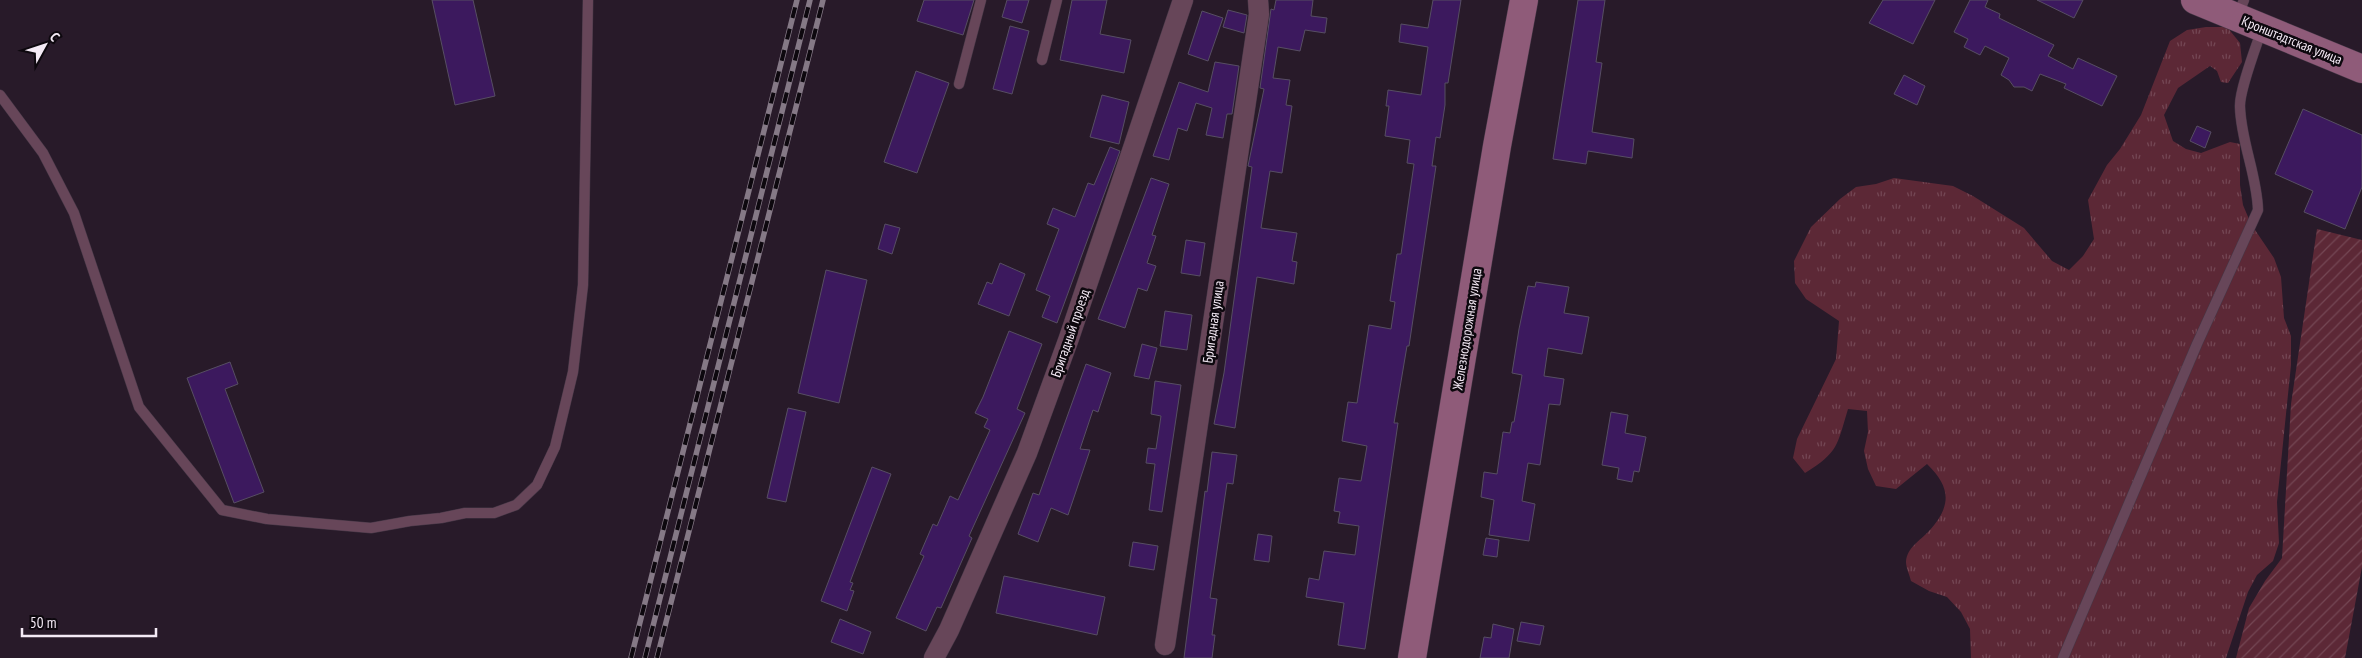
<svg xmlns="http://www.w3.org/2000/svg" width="2362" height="658" viewBox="0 0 2362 658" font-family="'PT Sans Narrow',sans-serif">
<defs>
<pattern id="grass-tufts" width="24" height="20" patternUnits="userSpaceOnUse" patternTransform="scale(1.25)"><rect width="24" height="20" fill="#5c2836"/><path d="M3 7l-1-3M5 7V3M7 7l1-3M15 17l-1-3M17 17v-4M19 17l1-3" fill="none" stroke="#744754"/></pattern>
<pattern id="garden-furrows" width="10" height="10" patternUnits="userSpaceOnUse" patternTransform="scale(1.25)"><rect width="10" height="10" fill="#5c2836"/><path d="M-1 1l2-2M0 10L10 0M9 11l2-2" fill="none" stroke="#744754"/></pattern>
</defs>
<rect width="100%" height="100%" fill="#281a29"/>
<path fill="url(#grass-tufts)" d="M2206 27H2227L2240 43 2242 62 2228 83 2221 82 2217 71 2210 66 2178 88 2164 115 2173 141 2186 149 2201 153 2230 142 2240 144V185L2243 205 2251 224 2274 258 2281 277 2284 318 2291 336V365L2277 502 2279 543 2273 561 2257 575 2248 592 2226 658H1971L1970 629 1961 612 1947 597 1929 591 1911 581C1910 576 1906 568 1906 562 1907 547 1920 541 1929 531 1952 506 1951 487 1927 464L1896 489 1876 486 1868 469 1864 451 1868 432 1867 411 1848 409C1837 445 1839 452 1805 473L1793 458 1797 439 1836 359 1839 321 1806 299 1795 283 1794 261 1811 227 1840 199 1856 187 1876 184 1894 178 1953 186 1973 196 2024 228 2052 261 2069 270 2083 256 2094 239 2088 200 2107 165 2120 149 2141 115 2170 41 2187 30Z"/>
<polygon fill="url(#garden-furrows)" points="2317,229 2362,240 2362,567 2345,658 2236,658 2249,608 2265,581 2282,558 2291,404"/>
<g fill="#3c195e" stroke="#574e63">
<polygon points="432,0 473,0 495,96 455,105"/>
<polygon points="924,0 974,0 963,35 917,21"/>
<polygon points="1007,0 1029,0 1022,23 1002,17"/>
<polygon points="1072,0 1107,0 1100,34 1131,40 1124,73 1060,60"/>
<polygon points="1276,0 1313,0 1311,16 1327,18 1325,33 1305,30 1300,51 1278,47 1273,78 1290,80 1286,105 1292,106 1282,173 1270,171 1261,228 1297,233 1292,261 1297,262 1294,284 1257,277 1235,428 1214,424 1224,373 1252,167 1248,166 1264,89 1260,88 1271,9 1274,10"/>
<polygon points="1433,0 1461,0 1448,83 1445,83 1445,105 1440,138 1436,137 1432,166 1436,166 1409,346 1407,346 1394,423 1398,423 1365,649 1338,645 1344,603 1306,597 1309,578 1319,580 1324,551 1355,555 1359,526 1338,523 1340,512 1334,511 1339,478 1361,481 1367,446 1342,441 1348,402 1357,403 1369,325 1391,329 1395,302 1390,301 1397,254 1401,254 1414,164 1407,163 1410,140 1385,136 1389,106 1386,106 1388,90 1421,95 1428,47 1399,42 1401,24 1428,28"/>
<polygon points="1578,0 1605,0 1596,62 1602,63 1592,132 1634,139 1632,158 1588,151 1586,164 1553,159"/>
<polygon points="1883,0 1935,0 1913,44 1869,23"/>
<polygon points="1970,0 1988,0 1985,7 2000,14 1999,18 2054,45 2048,56 2073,69 2078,58 2117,76 2102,106 2064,88 2066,84 2040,74 2032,91 2024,87 2014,87 2009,80 2001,75 2009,58 1985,46 1980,55 1964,47 1968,39 1954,32"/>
<polygon points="2037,0 2083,0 2074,18"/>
<polygon points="1228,10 1247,15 1244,33 1223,27"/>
<polygon points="1202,11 1223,18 1208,61 1188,54"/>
<polygon points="1010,26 1029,31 1012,94 993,89"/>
<polygon points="1215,62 1239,66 1232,114 1227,114 1223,138 1206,135 1212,108 1196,103 1187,131 1178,128 1169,160 1153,156 1179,82 1208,92"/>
<polygon points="916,71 949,83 917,173 884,162"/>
<polygon points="1904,75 1925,86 1917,105 1894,94"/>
<polygon points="1102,95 1129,102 1119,144 1090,137"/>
<polygon points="2303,109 2362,135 2362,187 2345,229 2304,212 2313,191 2275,174"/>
<polygon points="2197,126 2211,132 2205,148 2190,141"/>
<polygon points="1110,147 1120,151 1057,323 1042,317 1050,296 1036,290 1059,229 1047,224 1053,208 1075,217 1088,183 1094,185"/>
<polygon points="1151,178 1169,184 1152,235 1156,236 1147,263 1156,266 1147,291 1138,288 1125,328 1098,319"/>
<polygon points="885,224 900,228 892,254 878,249"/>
<polygon points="1186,240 1205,243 1200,276 1181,273"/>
<polygon points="1000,263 1025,274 1009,316 978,304 987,282 992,284"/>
<polygon points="826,270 867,280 839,403 798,393"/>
<polygon points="1536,282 1569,287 1564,313 1589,317 1582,354 1548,348 1544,376 1564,379 1560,405 1549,404 1540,465 1528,463 1522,501 1535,504 1529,541 1489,535 1494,500 1481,497 1484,472 1497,474 1503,432 1510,433 1512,422 1514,422 1522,375 1512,373 1519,329 1528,286 1535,287"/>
<polygon points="1165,311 1192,315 1187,350 1160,346"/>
<polygon points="1009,331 1042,344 1017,409 1025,413 969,536 972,538 941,608 937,607 926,631 896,618 924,556 920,554 933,524 937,526 950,496 958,500 990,430 984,427 988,419 975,413 983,397"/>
<polygon points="1142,344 1157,348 1149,379 1134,376"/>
<polygon points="230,362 238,384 225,389 264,492 234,503 187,378"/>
<polygon points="1086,364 1111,373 1098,412 1093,410 1080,449 1090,450 1068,515 1051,508 1038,542 1018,534 1033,493 1039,495"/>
<polygon points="1155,381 1181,385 1162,512 1149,510 1155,464 1146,463 1148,448 1156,449 1161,416 1151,414"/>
<polygon points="788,408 806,412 786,502 767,498"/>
<polygon points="1611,412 1628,415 1625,433 1646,437 1639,472 1634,471 1632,482 1617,479 1619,468 1602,465"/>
<polygon points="1212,452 1237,455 1233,484 1227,483 1210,598 1217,599 1212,635 1215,635 1212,658 1184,658 1205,491 1207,492"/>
<polygon points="872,467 891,474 850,582 853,583 850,590 854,591 847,611 821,601"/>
<polygon points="1258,534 1272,536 1269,562 1254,560"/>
<polygon points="1486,538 1499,540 1497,557 1483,555"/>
<polygon points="1133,542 1158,546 1154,570 1129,566"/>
<polygon points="1004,576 1105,597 1097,635 996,613"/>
<polygon points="840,619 871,632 863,654 831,642"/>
<polygon points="1521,622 1544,626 1540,645 1517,641"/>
<polygon points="1493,624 1514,629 1509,658 1480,658 1484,637 1491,638"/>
</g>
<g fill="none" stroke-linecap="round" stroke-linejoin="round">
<defs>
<g id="lane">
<polyline points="2237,17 2244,0"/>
<polyline points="1042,60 1057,0"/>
<polyline points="959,84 981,0"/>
<polyline points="0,95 43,153 74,213 139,407 222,510 267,519 371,528 410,521 441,518 465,513 494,513 516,505 537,485 555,447 573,372 583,285 588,0"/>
<path d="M2063 658 2197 344 2258 210C2257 175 2241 142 2240 107 2239 91 2256 47 2262 29"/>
</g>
<g id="street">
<polyline points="1165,645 1259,14 1258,0"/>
<polyline points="934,658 949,630 1027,453 1069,338 1183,0"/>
</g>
<g id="secondary">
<polyline points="2195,0 2362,69"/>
<polyline points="1412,658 1497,146 1524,0"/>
</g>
</defs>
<use href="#lane" stroke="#453746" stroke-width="11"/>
<use href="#street" stroke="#453746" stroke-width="21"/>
<use href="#secondary" stroke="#453746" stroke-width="29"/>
<use href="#lane" stroke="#674659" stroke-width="10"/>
<use href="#street" stroke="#674659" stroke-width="20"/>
<use href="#secondary" stroke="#8f5b79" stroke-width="28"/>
<defs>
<g id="rail">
<polyline points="631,658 797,0"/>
<polyline points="645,658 810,0"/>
<polyline points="657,658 823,0"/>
</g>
</defs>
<use href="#rail" stroke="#857986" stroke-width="5.5"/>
<use href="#rail" stroke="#0d080e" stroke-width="4" stroke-dasharray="11" stroke-linecap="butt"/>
</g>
<g text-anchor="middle" stroke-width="5" stroke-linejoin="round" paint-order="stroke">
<g font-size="14" fill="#f4eaf5" stroke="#0d080e">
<text transform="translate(2292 40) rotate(22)" y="5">Кронштадтская улица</text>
<text transform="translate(1213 322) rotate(-82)" y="5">Бригадная улица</text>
<text transform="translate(1467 329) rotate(-81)" y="5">Железнодорожная улица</text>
<text transform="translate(1070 333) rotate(-71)" y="5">Бригадный проезд</text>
</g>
</g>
<g transform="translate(45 45) rotate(50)" stroke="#0d080e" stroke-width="4" paint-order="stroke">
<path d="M0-4L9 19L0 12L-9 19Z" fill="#f4eaf5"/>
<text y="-8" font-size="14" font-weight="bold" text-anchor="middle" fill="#f4eaf5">С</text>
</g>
<path d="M22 628v8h134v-8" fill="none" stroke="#f4eaf5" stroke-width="2.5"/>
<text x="30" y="628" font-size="15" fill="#f4eaf5" stroke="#0d080e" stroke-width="4" paint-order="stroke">50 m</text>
</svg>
